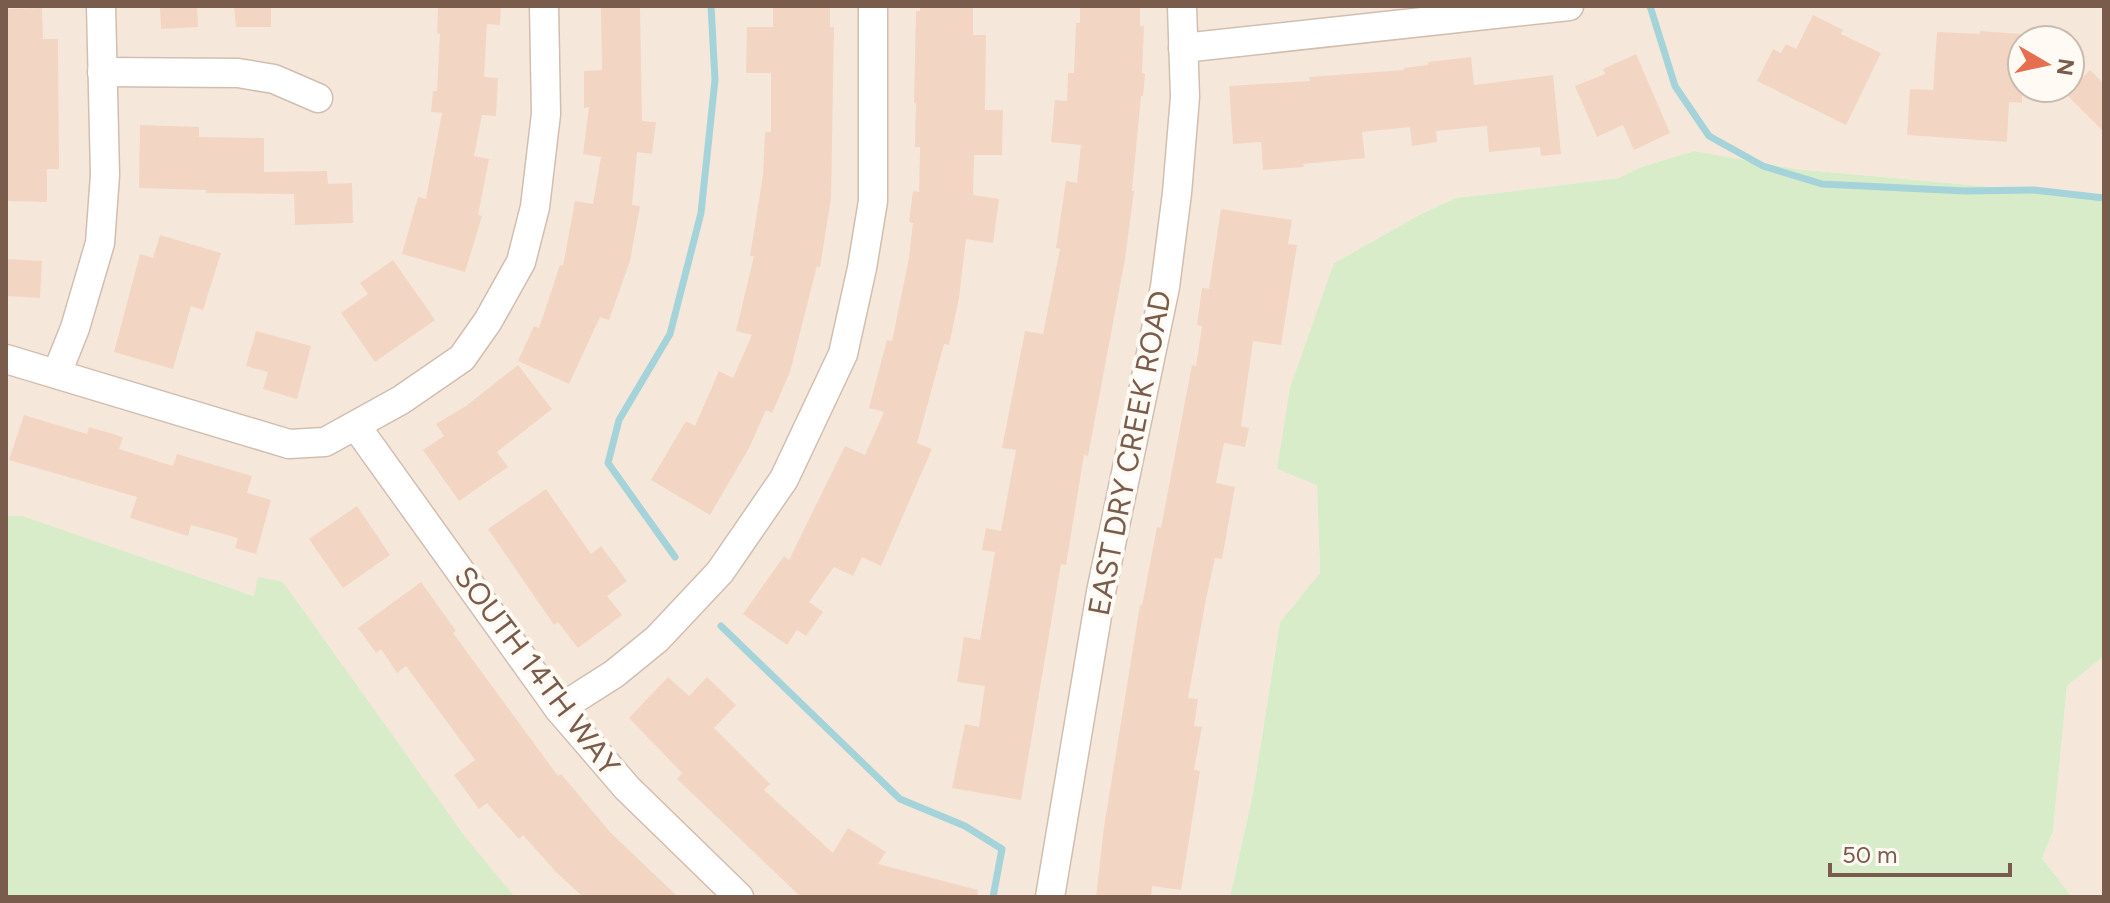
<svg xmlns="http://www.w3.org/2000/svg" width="2110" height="903" viewBox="0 0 2110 903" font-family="Figtree,sans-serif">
<rect width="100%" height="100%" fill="#fdf6ec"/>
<g fill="#f5e8da" fill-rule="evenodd">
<path d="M6 6H2104V197L1796 169 1694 151 1641 167 1620 178 1456 198 1423 213 1334 263 1277 469 1317 484 1320 574 1280 622 1253 793 1230 897H515L254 596 23 516H6ZM2022 40H2070V88H2022Z"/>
<polygon points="2104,656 2104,897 2072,897 2042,858 2053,832 2067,686"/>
</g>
<g fill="#d8ecc9">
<polygon points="1694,151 1796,169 2104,197 2104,656 2067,686 2053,832 2042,858 2072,897 1230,897 1253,793 1280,622 1320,573 1317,485 1277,469 1290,388 1334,263 1423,213 1456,198 1619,178 1641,167"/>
<polygon points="6,516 23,516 254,596 258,577 283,582 466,838 515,897 6,897"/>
</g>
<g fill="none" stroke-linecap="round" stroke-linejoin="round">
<g stroke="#a5d3da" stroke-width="7">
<polyline points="1650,6 1675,86 1709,136 1763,166 1822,184 1965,191 2034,190 2104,198"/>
<polyline points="675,557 608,463 619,420 670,334 701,213 715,80 711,6"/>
<polyline points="721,626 900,799 965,826 1002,849 993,897"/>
</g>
</g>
<g fill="#f3d5c3">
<polygon points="160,6 197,6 198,27 161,29"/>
<polygon points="234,6 271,6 271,27 236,27"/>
<polygon points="438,6 501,6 500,25 487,24 484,77 498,78 496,116 482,115 474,156 489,159 478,215 482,216 465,272 402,254 418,197 426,199 442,113 431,112 433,91 437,91 440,34 437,33"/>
<polygon points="601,6 640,6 642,121 656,122 652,154 637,152 632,205 640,206 630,261 609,320 600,317 569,384 518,361 534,326 539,328 560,265 563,266 575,201 593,204 601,157 583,154 589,107 584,108 584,71 602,70"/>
<polygon points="773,6 830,6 830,27 834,27 831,198 820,267 817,266 790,372 772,413 766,410 749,448 710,515 651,480 686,421 695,426 719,371 733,378 752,335 736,331 754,256 750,256 763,175 765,132 771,132 771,73 746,73 747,27 773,27"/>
<polygon points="920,6 973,6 973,35 986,35 985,110 1003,110 1002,155 974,155 973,195 999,199 993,243 966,239 959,298 949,345 944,344 917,443 932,449 881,566 862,557 853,576 834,567 809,602 823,612 806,636 797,630 787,645 743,614 784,556 789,560 845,446 865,455 884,412 869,408 887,340 892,341 909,258 913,223 909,222 913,191 919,192 920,147 915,147 916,103 914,103 916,11 920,11"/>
<polygon points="1080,6 1140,6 1140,26 1144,26 1142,73 1145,74 1143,96 1141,96 1132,191 1134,191 1125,259 1088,456 1084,455 1066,565 1061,564 1021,800 952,788 965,724 979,727 985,686 957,682 964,637 980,640 995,552 982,550 986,528 1001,531 1016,450 1002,448 1025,331 1043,334 1060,249 1056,248 1066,181 1077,183 1081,145 1051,142 1055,100 1067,101 1068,73 1074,73 1076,23 1080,23"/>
<polygon points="42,8 43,39 58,39 59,169 47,169 47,202 6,201 6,9"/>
<polygon points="1813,15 1843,30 1841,34 1881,53 1846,125 1757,81 1773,49 1781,53 1786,44 1796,49"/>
<polygon points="1980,31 2022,34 2022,103 2009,102 2007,142 1907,135 1910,89 1933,90 1937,32 1980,34"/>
<polygon points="1636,54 1670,133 1634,150 1623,125 1597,137 1575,86 1605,74 1603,69"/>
<polygon points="1471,57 1474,85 1553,75 1561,154 1541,156 1540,147 1489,152 1487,126 1436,131 1437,142 1412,146 1410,127 1362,132 1365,158 1303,164 1304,167 1263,170 1261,142 1233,144 1229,86 1310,81 1309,77 1404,70 1404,68 1428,65 1428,62"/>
<polygon points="2090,70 2104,84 2104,132 2066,94"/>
<polygon points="140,125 199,127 199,137 264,138 264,172 327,171 328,184 352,183 353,223 295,225 294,194 206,193 206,190 139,188"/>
<polygon points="1221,209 1292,220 1288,244 1297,245 1281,345 1253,341 1241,426 1249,428 1245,447 1224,443 1216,483 1235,487 1222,559 1215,558 1206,599 1188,698 1198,699 1194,726 1202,727 1194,770 1200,771 1181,890 1152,886 1151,897 1096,897 1104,827 1140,605 1142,606 1157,527 1161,528 1192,365 1196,366 1202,326 1197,325 1202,288 1209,289"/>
<polygon points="160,235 221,253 203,310 191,306 173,369 114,352 140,254 153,258"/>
<polygon points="6,259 42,261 40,298 6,296"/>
<polygon points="393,260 435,320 375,362 341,313 368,294 360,283"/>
<polygon points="256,331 311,346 297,399 263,389 268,372 246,366"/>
<polygon points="518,365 552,409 497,452 508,467 459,501 423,450 444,436 436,424 466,406"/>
<polygon points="24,415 87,434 89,427 123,437 119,449 173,466 177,454 252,476 247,493 271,500 256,554 235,548 238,538 191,525 188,536 130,518 137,497 9,460"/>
<polygon points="546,489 591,554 601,546 627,581 607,596 622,615 578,648 558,622 554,625 488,529"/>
<polygon points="357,506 390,555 343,588 309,539"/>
<polygon points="421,582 456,631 453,633 558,776 561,774 611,833 678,897 583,897 556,872 523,835 519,839 487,803 479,809 454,775 475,760 406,666 397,673 381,649 376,653 358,628"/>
<polygon points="668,677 689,696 707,677 736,705 714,728 770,784 764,790 833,853 848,828 886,852 878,864 978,890 977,897 801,897 677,779 682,773 629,718"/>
</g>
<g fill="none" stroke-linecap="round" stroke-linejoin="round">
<defs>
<g id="minor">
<polyline points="1183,48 1569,6"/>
<polyline points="102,72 238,73 274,79 318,98"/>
<polyline points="6,359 289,444 325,442 401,400 462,358 488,321 521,262 535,207 546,114 544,6"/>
<polyline points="57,373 75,328 100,243 105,175 101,6"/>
<polyline points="356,426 559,709 627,788 739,897"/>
<polyline points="559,709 614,674 657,639 720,572 784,479 843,354 862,268 873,201 873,6"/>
<polyline points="1050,897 1101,592 1165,287 1177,193 1185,97 1182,6"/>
</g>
</defs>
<use href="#minor" stroke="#d1beb0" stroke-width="31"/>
<use href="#minor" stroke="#fff" stroke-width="28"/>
</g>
<g text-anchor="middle" stroke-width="8" stroke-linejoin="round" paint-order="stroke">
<g font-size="30" fill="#7a5c4d" stroke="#fffaf3">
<text transform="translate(1130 453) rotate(-79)" y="10">EAST DRY CREEK ROAD</text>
<text transform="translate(537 671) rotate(53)" y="10">SOUTH 14TH WAY</text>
</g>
</g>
<rect width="2110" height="903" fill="none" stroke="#7a5c4d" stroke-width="16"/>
<g transform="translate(2046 64) rotate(99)"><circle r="38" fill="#fffaf3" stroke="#cabbb1" stroke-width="2"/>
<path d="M0-6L14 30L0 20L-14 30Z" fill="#e76f51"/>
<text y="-12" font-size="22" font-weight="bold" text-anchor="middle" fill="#7a5c4d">N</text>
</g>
<path d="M1830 863v12h180v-12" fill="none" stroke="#7a5c4d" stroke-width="4"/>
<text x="1842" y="863" font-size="24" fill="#7a5c4d" stroke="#fffaf3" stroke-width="6" paint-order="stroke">50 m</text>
</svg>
